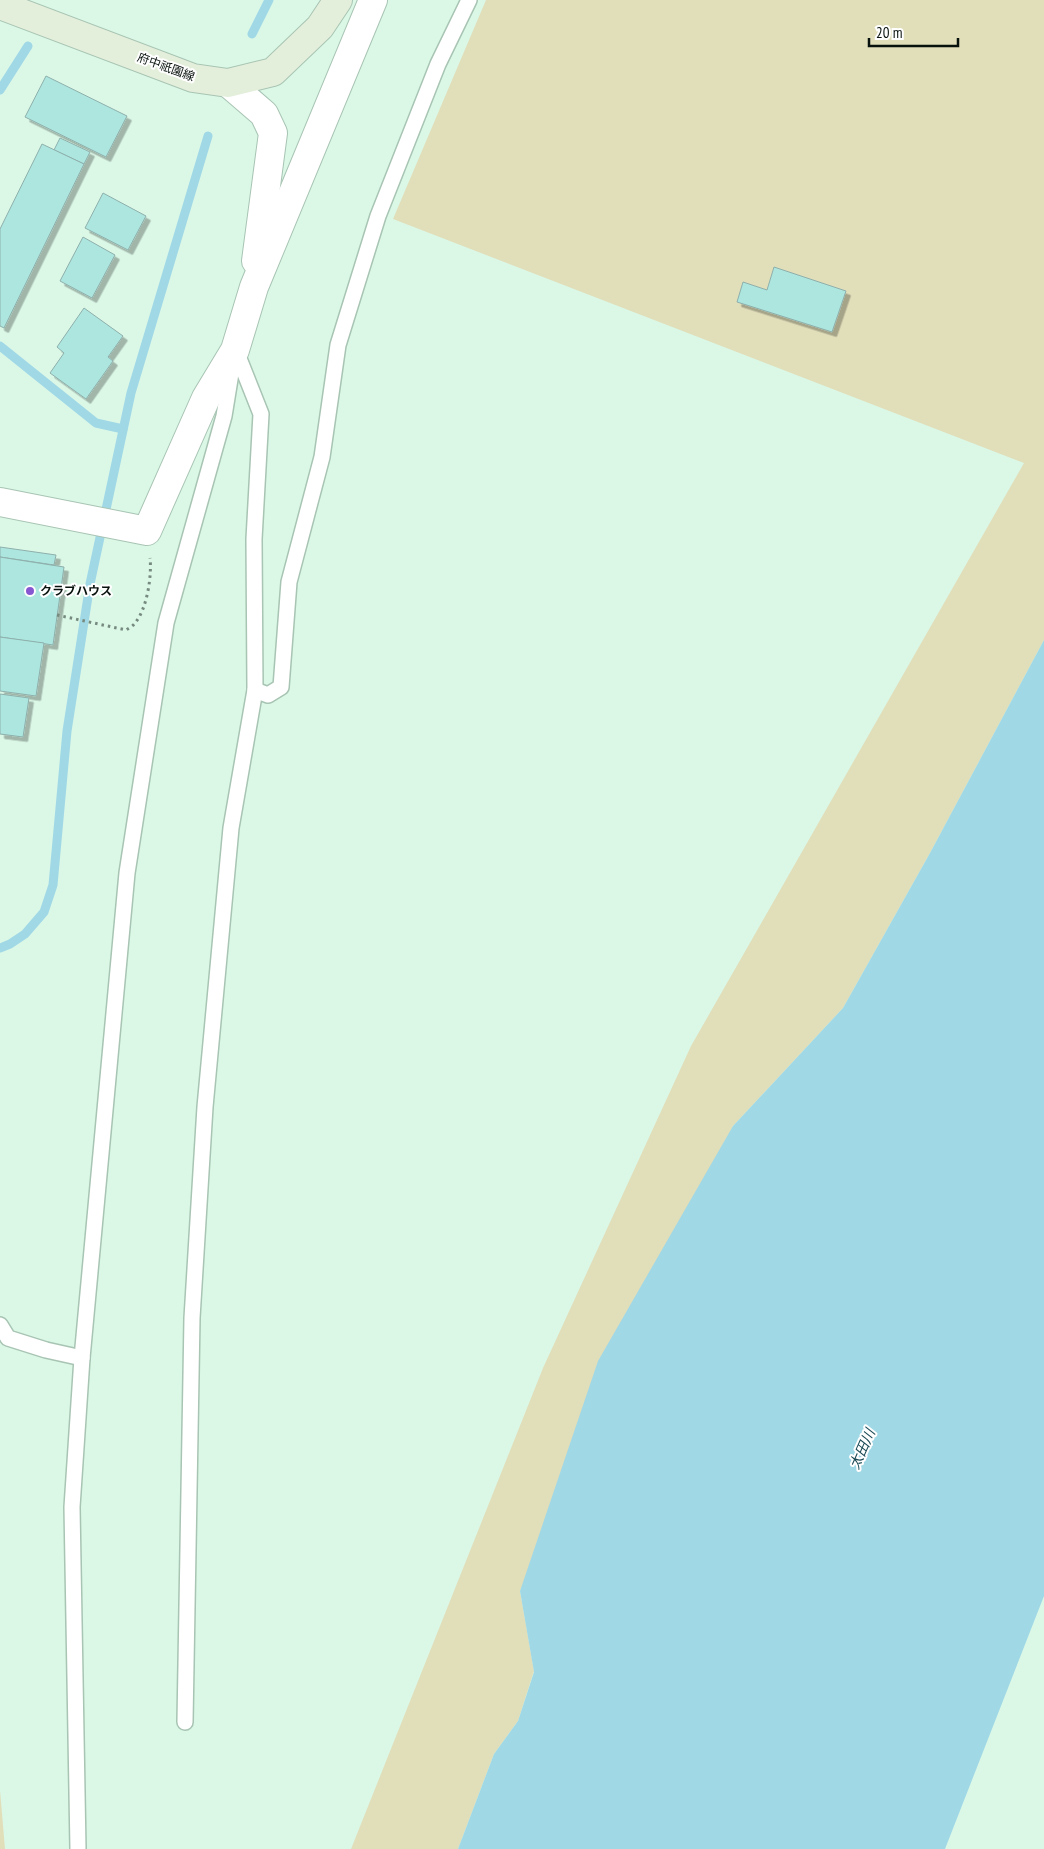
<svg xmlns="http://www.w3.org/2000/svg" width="1044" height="1849" viewBox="0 0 1044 1849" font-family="'PT Sans Narrow','Noto Sans JP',sans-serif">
<defs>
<filter id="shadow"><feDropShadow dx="4.5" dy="4.5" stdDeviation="0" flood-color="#0004"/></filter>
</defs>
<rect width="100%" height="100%" fill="#dbf8e7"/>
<g fill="#e1deba">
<polygon points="486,0 1044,0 1044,640 930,853 843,1008 733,1126 520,1591 534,1671 518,1721 494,1754 458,1849 351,1849 543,1368 691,1046 1024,463 393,219"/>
<polygon points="0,1790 5,1849 0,1849"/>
</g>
<polygon fill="#a1d8e6" points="1044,640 1044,1596 945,1849 458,1849 494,1754 518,1721 534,1672 520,1591 598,1361 733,1126 843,1008 930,853"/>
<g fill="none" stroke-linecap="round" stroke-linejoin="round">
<g stroke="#a1d8e6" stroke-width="9">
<polyline points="252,34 269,0"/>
<polyline points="0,90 28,46"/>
<polyline points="0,346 96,423 123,429"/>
<polyline points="0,948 10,944 25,934 44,912 53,885 67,731 90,584 131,393 208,136"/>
</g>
</g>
<g fill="#ace6df" stroke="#8eafab" filter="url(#shadow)">
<polygon points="46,76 127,116 106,157 25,117"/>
<polygon points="60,138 90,152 84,164 54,150"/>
<polygon points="42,144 84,164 4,328 0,326 0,229"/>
<polygon points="103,193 146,216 128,250 85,228"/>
<polygon points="83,237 115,255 92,298 60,281"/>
<polygon points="774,267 846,291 832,332 737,302 743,282 767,290"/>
<polygon points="84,308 123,336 108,357 113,361 86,399 50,373 64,353 57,347"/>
<polygon points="0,547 56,555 54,565 0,557"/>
<polygon points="0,557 64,567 53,645 0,637"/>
<polygon points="0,637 44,643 36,696 0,691"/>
<polygon points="0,694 29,698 23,737 0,734"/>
</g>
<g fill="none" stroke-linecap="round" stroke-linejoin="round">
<defs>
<g id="lane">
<polyline points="255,690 268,695 281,687 289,582 322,457 338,345 378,216 438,64 469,0"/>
<polyline points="0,1325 8,1338 46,1350 82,1358"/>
<polyline points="185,1722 192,1318 205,1107 231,828 255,690 254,539 261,414 236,351"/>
<polyline points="78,1849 72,1507 82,1358 127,873 166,623 224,416 232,367"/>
</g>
<g id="street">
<polyline points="228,83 264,114 273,133 256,261"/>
<polyline points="0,502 147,531 206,398 235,350 254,287 373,0"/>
</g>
<polyline id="secondary" points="0,5 193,78 228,83 273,72 320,27 338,0"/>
</defs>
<use href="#lane" stroke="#a8c4b3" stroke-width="18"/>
<use href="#street" stroke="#a8c4b3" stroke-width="30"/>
<use href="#secondary" stroke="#a8c4b3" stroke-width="30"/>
<path stroke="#768a7f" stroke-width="3" stroke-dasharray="2.5 4" stroke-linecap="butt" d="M57 615 126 630C129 628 133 626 135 623 147 609 152 576 150 558"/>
<use href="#lane" stroke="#fff" stroke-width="15"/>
<use href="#street" stroke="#fff" stroke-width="28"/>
<use href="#secondary" stroke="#e4efdb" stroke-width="28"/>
</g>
<circle fill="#8657d0" stroke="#fff" stroke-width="2" cx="30" cy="591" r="5"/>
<g text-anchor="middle" stroke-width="4" stroke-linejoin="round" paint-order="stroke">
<g font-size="12" fill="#08120d" stroke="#fff">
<text transform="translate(166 67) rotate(20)" y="4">府中祇園線</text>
</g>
<g font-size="12" font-weight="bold" fill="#08120d" stroke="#fff" text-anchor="start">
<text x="40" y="595">クラブハウス</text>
</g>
<g font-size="14" font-style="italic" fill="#1b4a55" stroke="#fff">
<text transform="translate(862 1449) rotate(-66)" y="5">太田川</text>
</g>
</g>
<path d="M869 38v8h89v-8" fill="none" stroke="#08120d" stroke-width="2.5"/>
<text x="876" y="38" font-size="15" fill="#08120d" stroke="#ffffff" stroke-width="4" paint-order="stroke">20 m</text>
</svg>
